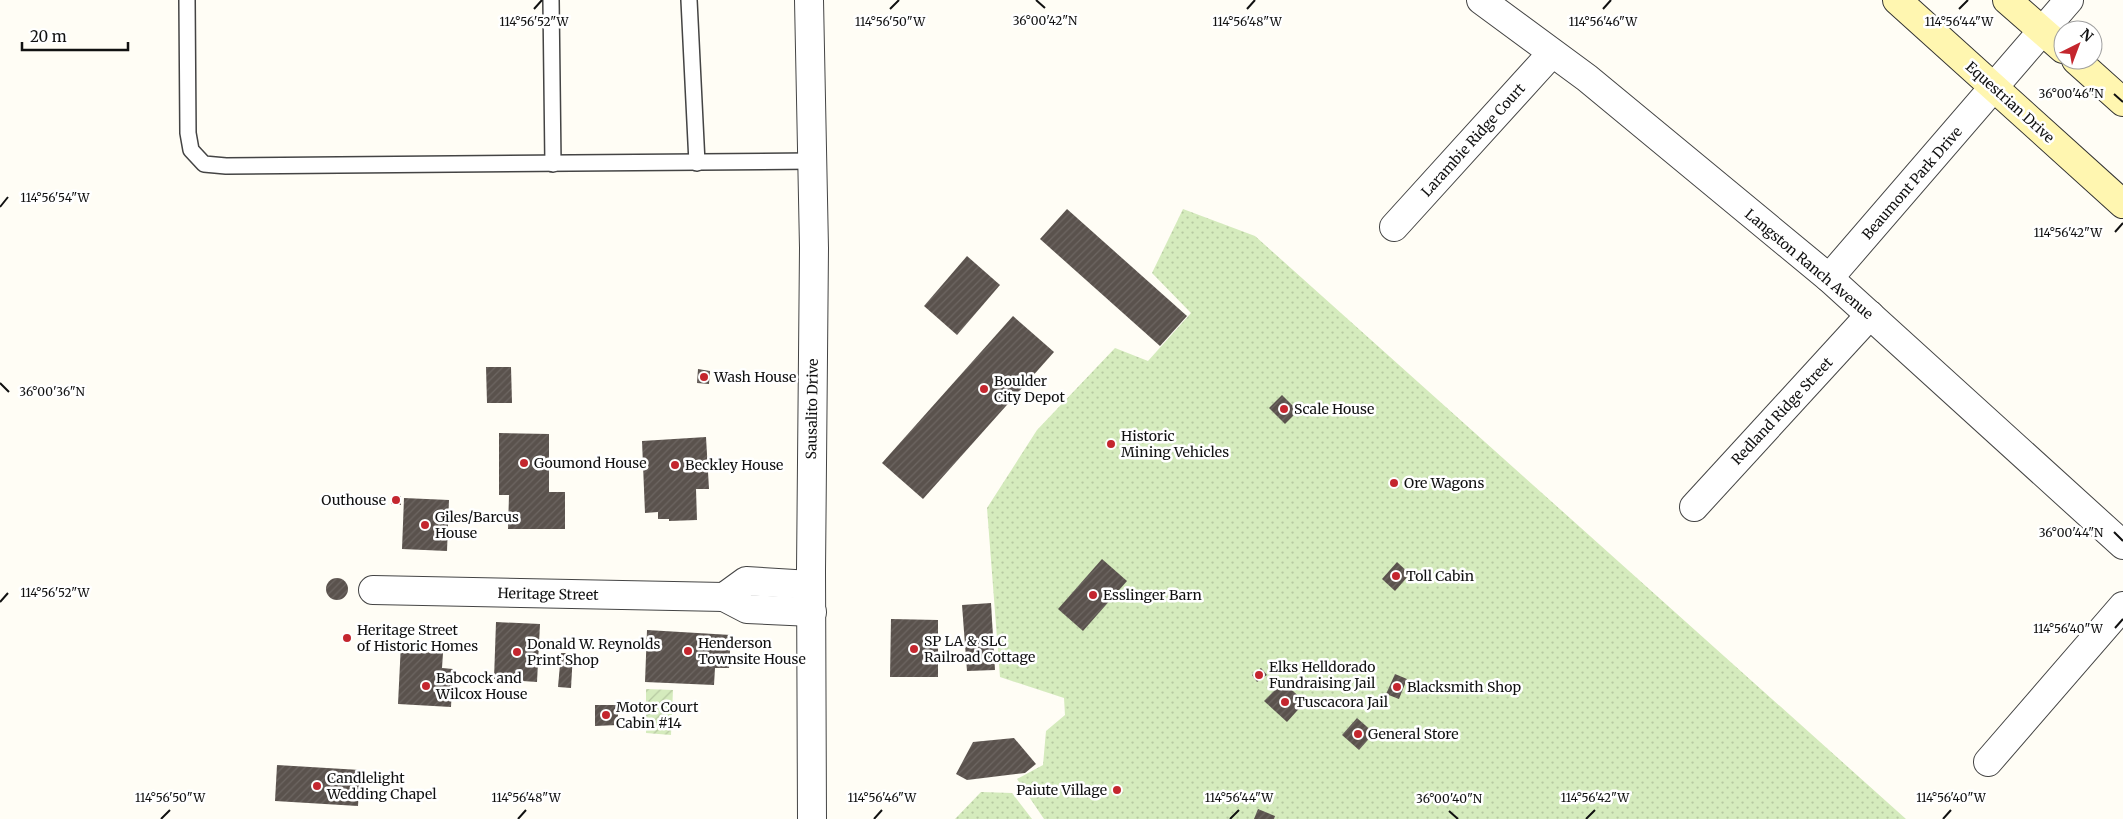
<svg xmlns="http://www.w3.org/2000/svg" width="2123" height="819" viewBox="0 0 2123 819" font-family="Merriweather,serif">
<defs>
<pattern id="grass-dots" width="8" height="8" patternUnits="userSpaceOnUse" patternTransform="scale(1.25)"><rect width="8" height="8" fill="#d5ebbd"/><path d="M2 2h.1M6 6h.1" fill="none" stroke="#b6c8a1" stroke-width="1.8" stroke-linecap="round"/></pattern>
<pattern id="garden-furrows" width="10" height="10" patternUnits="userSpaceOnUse" patternTransform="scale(1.25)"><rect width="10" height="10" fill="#d5ebbd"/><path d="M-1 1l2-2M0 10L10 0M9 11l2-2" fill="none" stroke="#b6c8a1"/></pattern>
<pattern id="building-hatch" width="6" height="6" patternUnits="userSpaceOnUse" patternTransform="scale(1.25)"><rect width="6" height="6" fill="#5a524d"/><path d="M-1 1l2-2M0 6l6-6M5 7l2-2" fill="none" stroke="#6d6662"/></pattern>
</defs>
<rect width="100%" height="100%" fill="#fffdf5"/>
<g fill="url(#grass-dots)">
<polygon points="1183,209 1255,236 1906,819 1044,819 1017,779 1043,765 1046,731 1065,715 1064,698 1000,677 987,508 1037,430 1115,348 1148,361 1191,313 1152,273"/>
<polygon points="981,792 1012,793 1032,819 955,819"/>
</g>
<polygon fill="url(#garden-furrows)" points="646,689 673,690 671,735 646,733"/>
<g fill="url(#building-hatch)">
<polygon points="1067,209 1187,316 1160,346 1040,239"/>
<polygon points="967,256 1000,285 957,335 924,306"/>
<polygon points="1013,316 1054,352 923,499 882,463"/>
<polygon points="486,367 511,367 512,403 487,403"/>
<polygon points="698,369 710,371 709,384 697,383"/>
<polygon points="1282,395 1298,411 1285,424 1269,408"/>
<polygon points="499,433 549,434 549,492 565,492 565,529 508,529 509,495 499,495"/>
<polygon points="706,437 709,489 696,489 697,520 669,521 669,519 658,519 658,512 645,513 642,441"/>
<polygon points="392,496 401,496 401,505 391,504"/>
<polygon points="404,498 449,500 447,551 402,549"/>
<polygon points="1102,559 1127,581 1083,631 1058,609"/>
<polygon points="1397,562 1410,574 1395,591 1382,579"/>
<circle cx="337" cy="589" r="11"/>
<polygon points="991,603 995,670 967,671 962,605"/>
<polygon points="891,619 938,620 938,677 890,677"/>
<polygon points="496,622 540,624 537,682 494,679"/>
<polygon points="647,630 731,635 729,668 715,668 714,685 645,682"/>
<polygon points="401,643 422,645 421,652 443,653 442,668 453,669 451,707 398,704"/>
<polygon points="561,653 573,653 571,688 558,687"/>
<polygon points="1261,668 1267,675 1257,682 1252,675"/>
<polygon points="1395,674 1407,679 1399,699 1386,694"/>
<polygon points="1283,682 1305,702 1287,722 1264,701"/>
<polygon points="595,705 618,705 618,725 595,726"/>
<polygon points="1357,718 1374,733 1359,750 1342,735"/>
<polygon points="1014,738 1036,764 1025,773 967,780 956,774 973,742"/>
<polygon points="277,765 360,770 358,806 275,801"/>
<polygon points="1258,809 1275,816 1274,819 1254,819"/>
</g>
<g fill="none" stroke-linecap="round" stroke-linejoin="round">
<defs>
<g id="lane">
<polyline points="187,0 188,133 191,150 204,164 226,166 813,161"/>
<polyline points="551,0 553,164"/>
<polyline points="689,0 697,163"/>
</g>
<g id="street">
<polyline points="809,0 814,248 811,571 812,819"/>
<polyline points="1481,0 1587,78 1829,278 2123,545"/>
<polyline points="1394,227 1552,53"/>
<polyline points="1829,278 2069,0"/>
<polyline points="1694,507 1870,315"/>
<polyline points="373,590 724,597 746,581 811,585"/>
<polyline points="724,597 747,609 812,612"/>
<polyline points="1988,762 2123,606"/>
</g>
<g id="secondary">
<polyline points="1897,0 2123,204"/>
<polyline points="2007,0 2063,49"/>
<polyline points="2076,60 2123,102"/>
</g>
</defs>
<use href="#lane" stroke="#444" stroke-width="18"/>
<use href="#street" stroke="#444" stroke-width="30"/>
<use href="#secondary" stroke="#333" stroke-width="30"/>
<use href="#lane" stroke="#fff" stroke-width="15"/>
<use href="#street" stroke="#fff" stroke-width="28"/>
<use href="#secondary" stroke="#fff6b0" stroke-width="28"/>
</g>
<path fill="none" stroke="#111" stroke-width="2" d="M1036 0 1045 8M534 9 542 0M890 9 899 0M1247 9 1255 0M1603 9 1611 0M1959 9 1968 0M2114 94 2123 102M0 207 8 197M2115 232 2123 223M0 383 9 392M2114 532 2123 541M0 602 8 593M2115 628 2123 619M1449 811 1458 819M161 819 170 810M518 819 526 810M874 819 882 810M1230 819 1239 810M1586 819 1595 810M1943 819 1951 810"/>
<g fill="#c4262e" stroke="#fff" stroke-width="2">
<circle cx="704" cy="377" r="5"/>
<circle cx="984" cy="389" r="5"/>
<circle cx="1284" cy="409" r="5"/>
<circle cx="1111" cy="444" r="5"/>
<circle cx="524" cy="463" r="5"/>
<circle cx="675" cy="465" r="5"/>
<circle cx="1394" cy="483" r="5"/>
<circle cx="396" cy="500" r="5"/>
<circle cx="425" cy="525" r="5"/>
<circle cx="1396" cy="576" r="5"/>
<circle cx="1093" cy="595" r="5"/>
<circle cx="347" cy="638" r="5"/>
<circle cx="914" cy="649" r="5"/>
<circle cx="688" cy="651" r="5"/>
<circle cx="517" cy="652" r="5"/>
<circle cx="1259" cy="675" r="5"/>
<circle cx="426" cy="686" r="5"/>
<circle cx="1397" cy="687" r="5"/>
<circle cx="1285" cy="702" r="5"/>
<circle cx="606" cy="715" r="5"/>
<circle cx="1358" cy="734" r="5"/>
<circle cx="317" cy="786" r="5"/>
<circle cx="1117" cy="790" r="5"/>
</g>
<g text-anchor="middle" stroke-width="5" stroke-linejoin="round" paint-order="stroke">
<g font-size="14" fill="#111" stroke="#fff">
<text transform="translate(2010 102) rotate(42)" y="5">Equestrian Drive</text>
<text transform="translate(1473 140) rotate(-48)" y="5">Larambie Ridge Court</text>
<text transform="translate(1912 183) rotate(-49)" y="5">Beaumont Park Drive</text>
<text transform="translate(1809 264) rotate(40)" y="5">Langston Ranch Avenue</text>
<text transform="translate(812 409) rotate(-89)" y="5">Sausalito Drive</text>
<text transform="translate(1782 411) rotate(-47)" y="5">Redland Ridge Street</text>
<text transform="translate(548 594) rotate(1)" y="5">Heritage Street</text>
</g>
<g font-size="14" fill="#111" stroke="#fff" text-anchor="start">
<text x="714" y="382">Wash House</text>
<text x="994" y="386">Boulder<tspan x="994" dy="16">City Depot</tspan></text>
<text x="1294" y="414">Scale House</text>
<text x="1121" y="441">Historic<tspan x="1121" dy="16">Mining Vehicles</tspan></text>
<text x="534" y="468">Goumond House</text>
<text x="685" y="470">Beckley House</text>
<text x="1404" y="488">Ore Wagons</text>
<text x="386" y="505" text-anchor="end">Outhouse</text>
<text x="435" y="522">Giles/Barcus<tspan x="435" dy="16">House</tspan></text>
<text x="1406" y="581">Toll Cabin</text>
<text x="1103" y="600">Esslinger Barn</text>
<text x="357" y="635">Heritage Street<tspan x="357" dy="16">of Historic Homes</tspan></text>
<text x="924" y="646">SP LA &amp; SLC<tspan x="924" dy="16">Railroad Cottage</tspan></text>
<text x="698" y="648">Henderson<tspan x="698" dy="16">Townsite House</tspan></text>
<text x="527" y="649">Donald W. Reynolds<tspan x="527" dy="16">Print Shop</tspan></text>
<text x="1269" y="672">Elks Helldorado<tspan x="1269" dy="16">Fundraising Jail</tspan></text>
<text x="436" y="683">Babcock and<tspan x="436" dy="16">Wilcox House</tspan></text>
<text x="1407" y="692">Blacksmith Shop</text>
<text x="1295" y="707">Tuscacora Jail</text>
<text x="616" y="712">Motor Court<tspan x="616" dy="16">Cabin #14</tspan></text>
<text x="1368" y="739">General Store</text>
<text x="327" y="783">Candlelight<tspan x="327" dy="16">Wedding Chapel</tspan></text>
<text x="1107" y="795" text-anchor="end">Paiute Village</text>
</g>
</g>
<g font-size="12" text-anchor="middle" fill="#111" stroke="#fff" stroke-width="5" stroke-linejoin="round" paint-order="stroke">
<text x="1045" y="25">36°00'42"N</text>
<text x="534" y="26">114°56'52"W</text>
<text x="890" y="26">114°56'50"W</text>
<text x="1247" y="26">114°56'48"W</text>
<text x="1603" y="26">114°56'46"W</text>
<text x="1959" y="26">114°56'44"W</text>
<text x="2071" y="98">36°00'46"N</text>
<text x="55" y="202">114°56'54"W</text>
<text x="2068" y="237">114°56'42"W</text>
<text x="52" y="396">36°00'36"N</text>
<text x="2071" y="537">36°00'44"N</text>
<text x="55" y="597">114°56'52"W</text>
<text x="2068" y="633">114°56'40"W</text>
<text x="170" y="802">114°56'50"W</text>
<text x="526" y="802">114°56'48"W</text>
<text x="882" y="802">114°56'46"W</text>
<text x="1239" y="802">114°56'44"W</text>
<text x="1595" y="802">114°56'42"W</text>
<text x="1951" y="802">114°56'40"W</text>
<text x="1449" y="803">36°00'40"N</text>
</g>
<g transform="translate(2078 45) rotate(42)"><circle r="24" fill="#ffffff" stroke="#a0a0a0"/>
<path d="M0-4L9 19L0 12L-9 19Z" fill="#c4262e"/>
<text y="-8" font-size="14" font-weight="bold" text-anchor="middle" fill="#111111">N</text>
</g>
<path d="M22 42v8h106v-8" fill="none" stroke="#111111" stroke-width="2.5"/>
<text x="30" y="42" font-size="15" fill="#111111" stroke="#ffffff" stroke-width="4" paint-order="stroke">20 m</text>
</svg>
